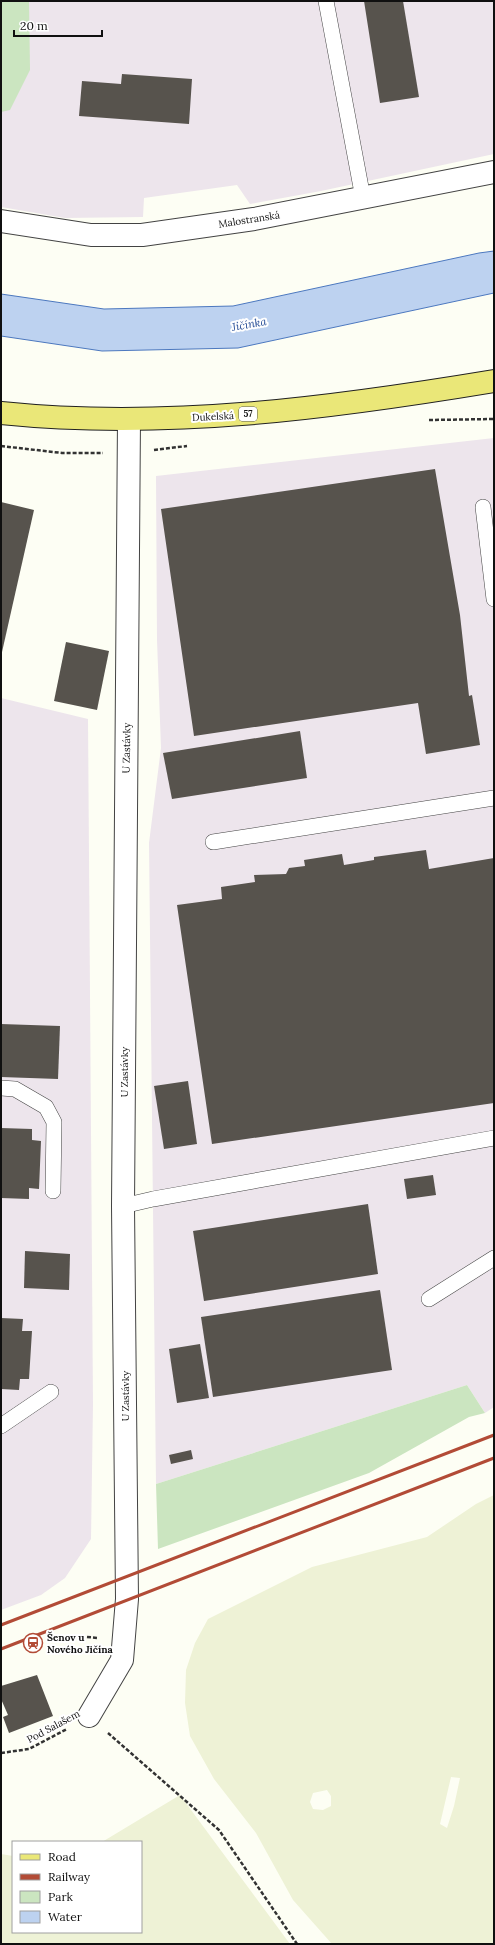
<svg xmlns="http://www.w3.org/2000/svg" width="495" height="1945" viewBox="0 0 495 1945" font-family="Lora,serif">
<rect width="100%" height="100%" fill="#fdfef4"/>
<g fill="#ede5ec">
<polygon points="1,1 494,1 494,154 321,191 250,204 237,185 144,198 143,217 65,218 1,207"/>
<polygon points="494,438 494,1407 485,1413 467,1385 156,1484 149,843 161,748 157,640 156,476"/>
<polygon points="1,698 88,719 93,1404 91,1539 65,1578 41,1595 1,1610"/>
</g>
<g fill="#eef2d6" fill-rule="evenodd">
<path d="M494 1495V1944H332L293 1900 256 1833 214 1779 190 1736 185 1703 186 1670 195 1643 208 1619 312 1567 427 1537 476 1504ZM451 1777 460 1778 454 1806 447 1828 440 1824ZM327 1790 331 1796V1806L323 1810 313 1809 310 1802 313 1793Z"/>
<polygon points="180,1795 290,1944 1,1944 1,1854 13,1856 13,1932 141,1932 141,1842 102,1842"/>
</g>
<g fill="#cbe5c0">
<polygon points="1,1 29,1 30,70 10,110 1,112"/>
<polygon points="467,1385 485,1413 469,1417 369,1473 158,1549 156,1484"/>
</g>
<polygon fill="#bdd2f0" stroke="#4c78bf" points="494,251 494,293 238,348 102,351 1,336 1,294 104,309 233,306 479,253"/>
<g fill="#57534d">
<polygon points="364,1 403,1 419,97 380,103"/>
<polygon points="122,74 192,79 189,124 79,116 82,81 121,84"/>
<polygon points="435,469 460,615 469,696 472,695 480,745 426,754 418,703 194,736 161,509"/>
<polygon points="1,502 34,510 2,652 1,652"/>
<polygon points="66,642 109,651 97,710 54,701"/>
<polygon points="300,731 307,778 172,799 163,753"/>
<polygon points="426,850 429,869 494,858 494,1103 212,1144 177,905 222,899 221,887 255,882 254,875 286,874 289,868 305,866 304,860 342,854 344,865 374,860 374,857"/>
<polygon points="1,1024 60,1026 58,1079 1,1077"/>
<polygon points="188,1081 197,1144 164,1149 154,1086"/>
<polygon points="1,1128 32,1129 32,1140 41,1141 39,1189 29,1188 29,1199 1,1198"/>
<polygon points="433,1175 436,1195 407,1199 404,1179"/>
<polygon points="368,1204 378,1274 204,1301 193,1231"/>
<polygon points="25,1251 70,1254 69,1290 24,1288"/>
<polygon points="380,1290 392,1370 213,1397 201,1317"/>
<polygon points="1,1318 23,1319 22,1331 32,1331 29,1379 20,1379 19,1390 1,1389"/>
<polygon points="200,1344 209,1398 177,1403 169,1349"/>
<polygon points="191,1450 193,1459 171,1464 169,1455"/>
<polygon points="37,1675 53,1716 9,1733 3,1717 8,1715 1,1699 1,1686"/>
</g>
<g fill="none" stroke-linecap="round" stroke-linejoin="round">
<defs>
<g id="lane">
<polyline points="326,1 363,198"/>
<polyline points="483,507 494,599"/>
<polyline points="213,842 494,798"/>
<polyline points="1,1088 15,1089 46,1107 54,1122 53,1191"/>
<polyline points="123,1206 153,1199 494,1138"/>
<polyline points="429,1299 494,1258"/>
<polyline points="1,1426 51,1392"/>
</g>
<g id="street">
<polyline points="1,221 91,235 142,235 254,219 494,172"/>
<polyline points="89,1716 122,1660 127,1599 123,1206 129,419"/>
</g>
<path id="primary" d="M1 413C166 430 331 408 494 381"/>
</defs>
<use href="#lane" stroke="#434343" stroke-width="16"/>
<use href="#street" stroke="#434343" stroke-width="24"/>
<use href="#primary" stroke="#212121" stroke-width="24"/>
<g stroke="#323232" stroke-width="2.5" stroke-dasharray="4 2" stroke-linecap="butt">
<polyline points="429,420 494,419"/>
<polyline points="1,446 62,453 103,453"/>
<polyline points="154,450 187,446"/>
<polyline points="87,1637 98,1638"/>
<polyline points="108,1733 219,1830 297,1944"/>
<polyline points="1,1753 29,1749 67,1729"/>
</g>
<use href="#lane" stroke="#fff" stroke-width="15"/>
<use href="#street" stroke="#fff" stroke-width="22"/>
<use href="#primary" stroke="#eae778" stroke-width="22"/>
<g stroke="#b24b36" stroke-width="3">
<polyline points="1,1625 494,1435"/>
<polyline points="1,1649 494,1458"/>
</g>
</g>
<defs>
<symbol id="station-ring" viewBox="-11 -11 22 22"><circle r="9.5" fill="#fff" stroke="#b24b36" stroke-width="1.5"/><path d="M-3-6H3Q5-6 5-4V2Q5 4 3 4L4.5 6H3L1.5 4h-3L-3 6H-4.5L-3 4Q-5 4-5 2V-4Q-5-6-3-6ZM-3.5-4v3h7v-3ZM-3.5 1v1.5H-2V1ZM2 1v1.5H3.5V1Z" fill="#b24b36"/></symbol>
</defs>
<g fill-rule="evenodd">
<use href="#station-ring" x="22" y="1632" width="22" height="22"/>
</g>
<g text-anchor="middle" stroke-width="4" stroke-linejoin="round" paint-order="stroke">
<rect fill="#fff" stroke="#585858" stroke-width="1" x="239" y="407" width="18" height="14" rx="3"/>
<g font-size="9" font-weight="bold" fill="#101010">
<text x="248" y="417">57</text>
</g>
<g font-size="10" fill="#101010" stroke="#fff">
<text transform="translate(249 219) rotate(-9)" y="4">Malostranská</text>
<text transform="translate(213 416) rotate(-3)" y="4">Dukelská</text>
<text transform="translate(126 748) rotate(-89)" y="4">U Zastávky</text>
<text transform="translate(124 1072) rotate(-90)" y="4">U Zastávky</text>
<text transform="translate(125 1396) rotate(-90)" y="4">U Zastávky</text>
<text transform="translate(53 1726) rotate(-28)" y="4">Pod Salašem</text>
</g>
<g font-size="10" font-weight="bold" fill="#101010" stroke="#fff" text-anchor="start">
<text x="47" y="1641">Šenov u<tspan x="47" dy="12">Nového Jičína</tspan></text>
</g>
<g font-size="11" font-style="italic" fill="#254c95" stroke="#fff">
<text transform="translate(249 324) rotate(-10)" y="4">Jičínka</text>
</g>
</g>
<rect width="495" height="1945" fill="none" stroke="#101010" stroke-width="4"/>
<rect x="12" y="1841" width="130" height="92" fill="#ffffff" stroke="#9f9f9f"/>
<rect x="20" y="1854" width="20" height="6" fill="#eae778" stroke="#9f9f9f"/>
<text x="48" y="1861" font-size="12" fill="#101010">Road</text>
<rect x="20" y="1874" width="20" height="6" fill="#b24b36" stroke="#9f9f9f"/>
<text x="48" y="1881" font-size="12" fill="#101010">Railway</text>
<rect x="20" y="1891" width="20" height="12" fill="#cbe5c0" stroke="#9f9f9f"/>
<text x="48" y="1901" font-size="12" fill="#101010">Park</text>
<rect x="20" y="1911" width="20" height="12" fill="#bdd2f0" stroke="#9f9f9f"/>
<text x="48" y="1921" font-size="12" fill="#101010">Water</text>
<path d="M14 30v6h88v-6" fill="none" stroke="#101010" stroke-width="2"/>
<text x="20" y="30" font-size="12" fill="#101010" stroke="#ffffff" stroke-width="3" paint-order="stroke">20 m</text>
</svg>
